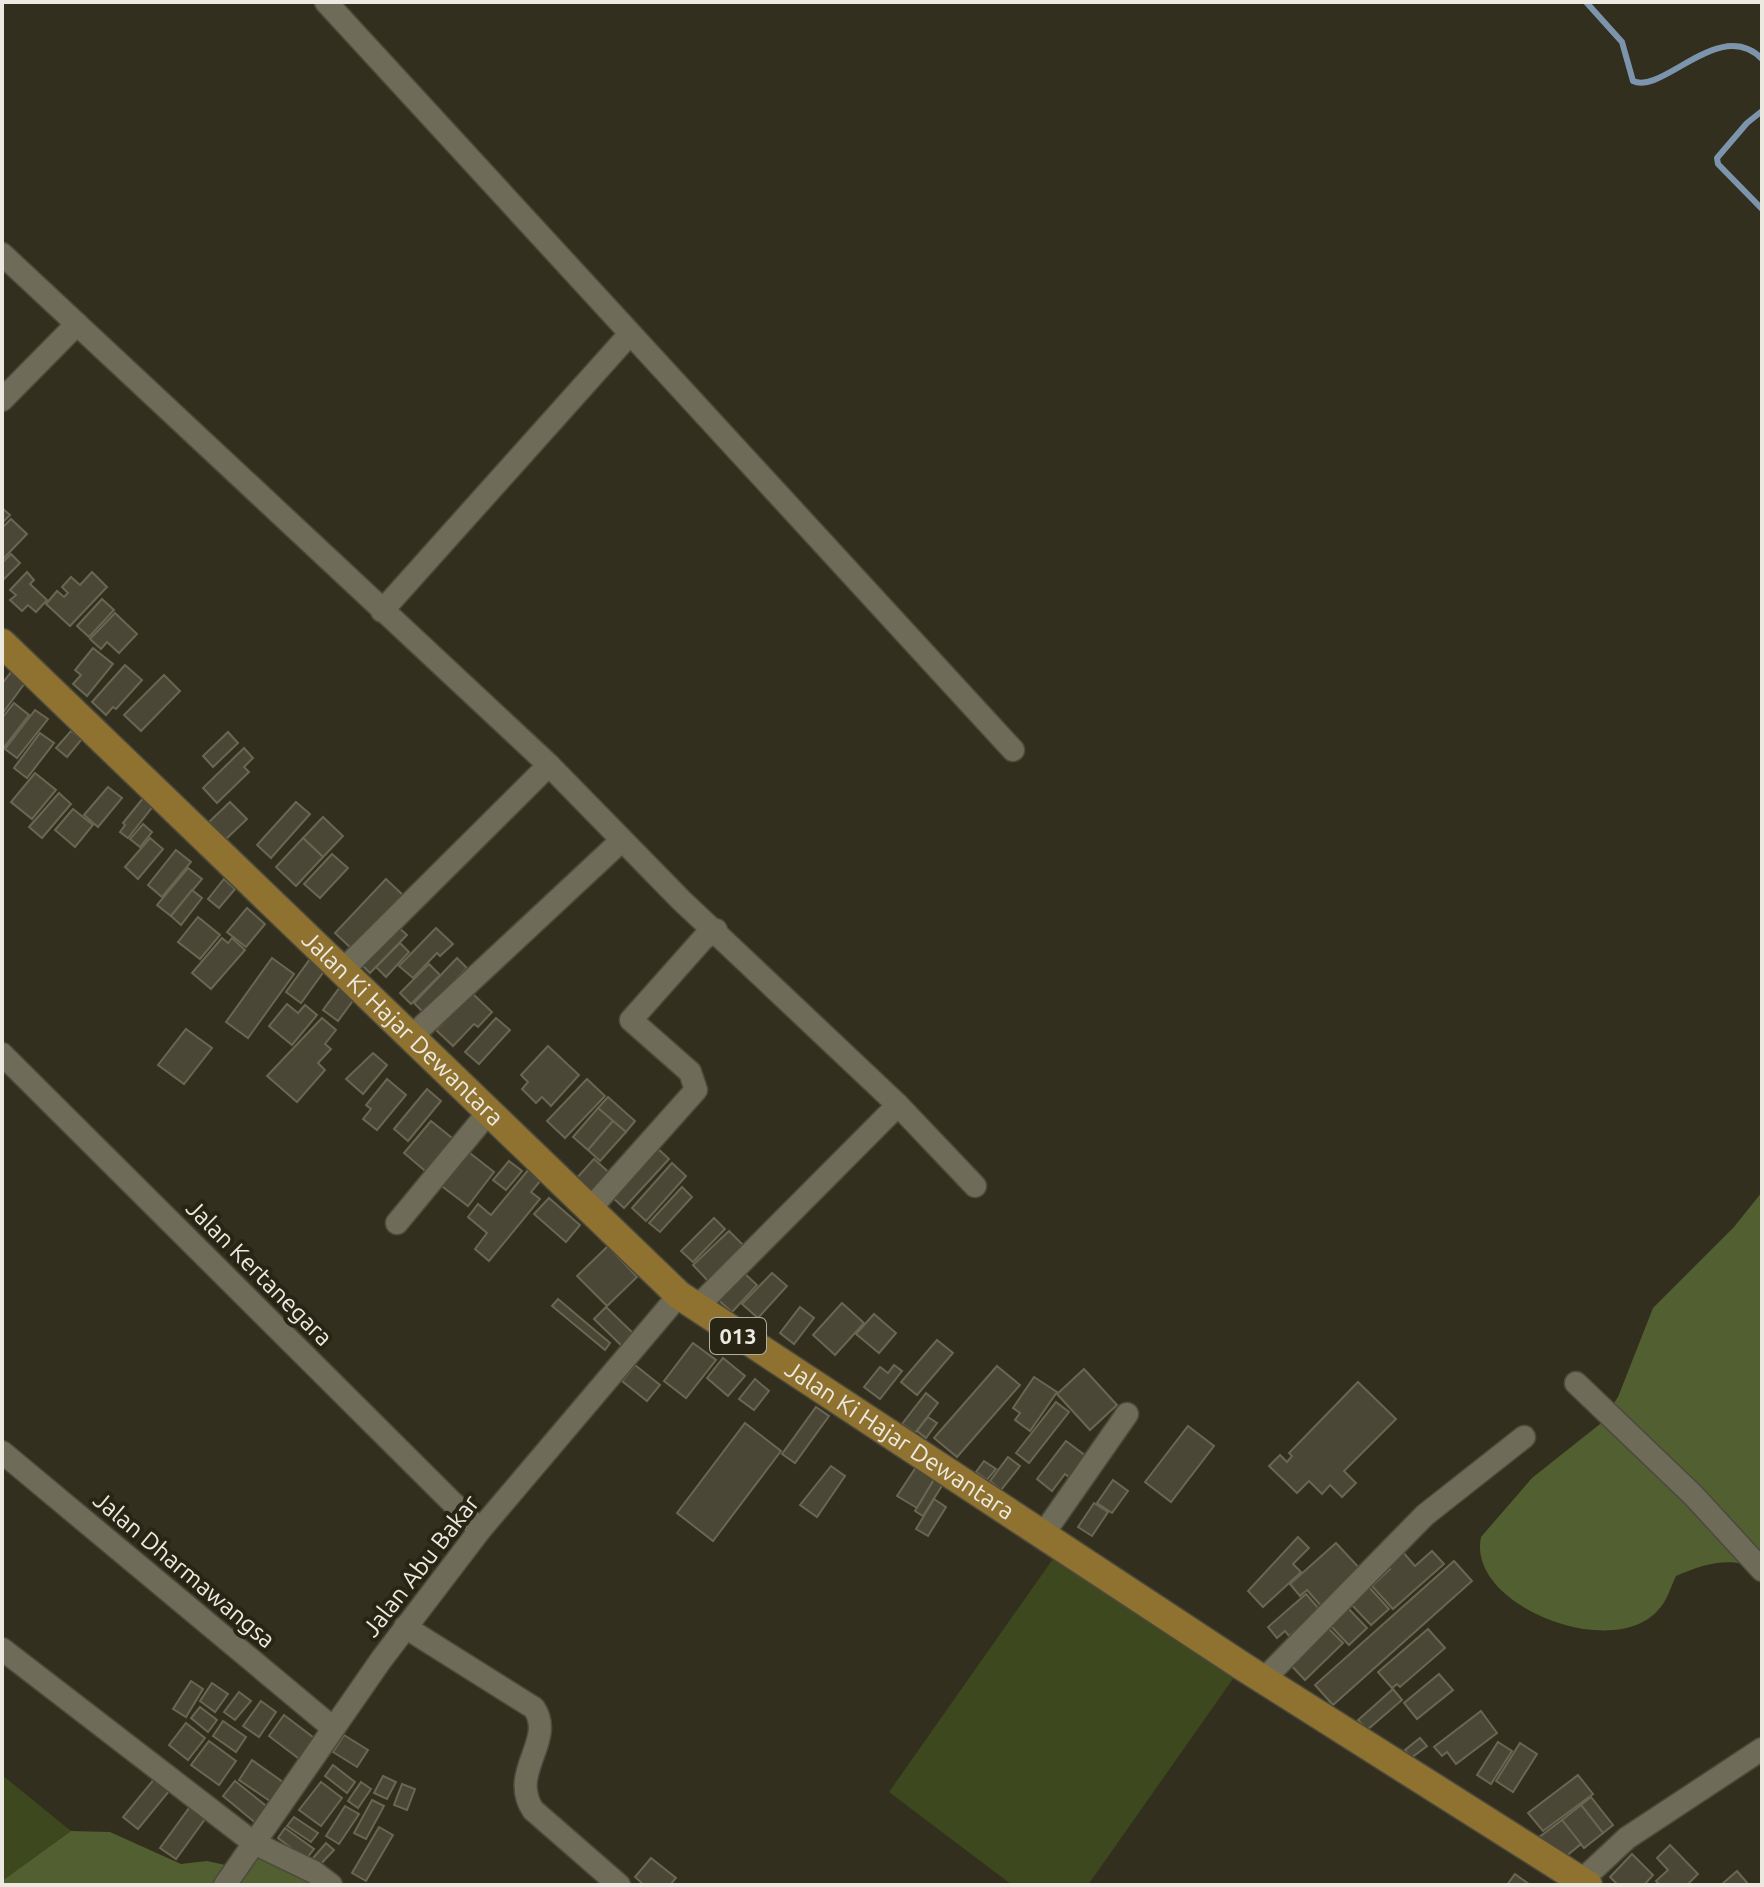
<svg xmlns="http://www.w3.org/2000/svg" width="1764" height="1887" viewBox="0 0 1764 1887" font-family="Ubuntu,sans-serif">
<rect width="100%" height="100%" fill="#322f1f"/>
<g fill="#3d481e">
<polygon points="1062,1546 1242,1666 1088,1885 1012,1885 889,1792"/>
<polygon points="2,1775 71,1831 2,1881"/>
</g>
<g fill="#525f30">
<path d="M1762 1192V1570C1730 1556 1707 1563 1676 1576 1671 1586 1667 1601 1659 1609 1615 1663 1466 1606 1481 1537L1532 1478 1600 1424 1618 1397 1653 1308 1734 1227Z"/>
<polygon points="71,1831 110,1832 181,1864 207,1861 230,1866 254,1843 331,1885 2,1885 2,1881"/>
</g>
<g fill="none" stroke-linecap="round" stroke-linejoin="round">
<g stroke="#7d95ac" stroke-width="6">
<path d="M1586 2 1622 42 1633 81C1663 95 1720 16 1762 59"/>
<polyline points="1762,111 1747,123 1717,158 1718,164 1762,209"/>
</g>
</g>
<g fill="#4b4736" stroke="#696654" stroke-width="2">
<polygon points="2,508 10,515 2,523"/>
<polygon points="11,519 27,534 2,560 2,528"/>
<polygon points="11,554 20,563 2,581 2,563"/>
<polygon points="27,572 34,580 30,584 47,600 36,612 28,605 22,611 10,600 16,595 10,590"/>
<polygon points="92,572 107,587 70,626 46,604 57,591 64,597 68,593 62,587 71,577 80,585"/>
<polygon points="102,599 114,610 89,637 77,626"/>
<polygon points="115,613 137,634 119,653 107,642 101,649 90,639"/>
<polygon points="93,648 113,664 87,696 73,684 81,675 75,670"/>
<polygon points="125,665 142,680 116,709 113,707 106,715 92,702"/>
<polygon points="11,672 25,683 2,714 2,684"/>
<polygon points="164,675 180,691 141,731 124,715"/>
<polygon points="14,703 29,715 2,750 2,718"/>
<polygon points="35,710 48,719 17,758 5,749"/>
<polygon points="71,731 82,739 67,757 56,748"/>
<polygon points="228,732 238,743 213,767 203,756"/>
<polygon points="40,733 54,743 27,778 14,768"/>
<polygon points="244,748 253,758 244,767 249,772 217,803 203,788"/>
<polygon points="35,773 56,790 32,819 11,802"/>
<polygon points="108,787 122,798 98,827 84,815"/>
<polygon points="59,793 71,804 42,838 29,827"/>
<polygon points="144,797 154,805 128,838 120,832 125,825 123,823"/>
<polygon points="230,802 247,819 226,839 209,822"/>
<polygon points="296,802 310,814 271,858 257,845"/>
<polygon points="73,809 93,825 75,847 55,830"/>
<polygon points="323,817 343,836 323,857 303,838"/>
<polygon points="143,824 152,832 140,847 130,839"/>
<polygon points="150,838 163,849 138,879 125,867"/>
<polygon points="303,838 323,857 296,886 276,867"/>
<polygon points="176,850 191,862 162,897 148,885"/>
<polygon points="332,854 348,868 320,898 304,884"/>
<polygon points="188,868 202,879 171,916 157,905"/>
<polygon points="224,879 235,889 219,908 208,899"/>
<polygon points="386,879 405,897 354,951 335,933"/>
<polygon points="192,890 202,898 181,925 171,916"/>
<polygon points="247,908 265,924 246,947 227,932"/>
<polygon points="198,917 220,935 200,959 178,942"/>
<polygon points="397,926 407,935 370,973 360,963"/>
<polygon points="436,928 453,944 440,956 437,953 413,978 399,966"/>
<polygon points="222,938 228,943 232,938 245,950 211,989 192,973"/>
<polygon points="400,943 409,952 386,977 376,967"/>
<polygon points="272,958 294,974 248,1038 226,1022"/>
<polygon points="457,958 467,968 424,1013 414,1003"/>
<polygon points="310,959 325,970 301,1003 286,992"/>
<polygon points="429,964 440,975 411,1004 400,993"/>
<polygon points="340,987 355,998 338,1021 323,1010"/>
<polygon points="472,993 492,1012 478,1027 474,1024 453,1046 436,1030"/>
<polygon points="287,1004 298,1013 305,1005 317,1015 292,1045 269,1026"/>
<polygon points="322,1018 336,1030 325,1044 331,1049 318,1063 325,1070 297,1102 267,1076"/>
<polygon points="496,1018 510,1030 479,1064 465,1052"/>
<polygon points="186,1029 212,1048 184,1084 158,1065"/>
<polygon points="548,1046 579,1075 551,1106 542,1097 536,1103 522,1089 528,1082 521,1075"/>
<polygon points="373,1053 387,1065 363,1094 346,1079"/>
<polygon points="387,1079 406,1095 377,1130 363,1119 371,1109 366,1105"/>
<polygon points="587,1079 605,1096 565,1138 547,1121"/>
<polygon points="427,1089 441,1101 408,1141 394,1129"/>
<polygon points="608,1097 635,1121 626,1132 598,1108"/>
<polygon points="598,1108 613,1121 588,1150 573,1137"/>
<polygon points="431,1121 457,1142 430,1175 404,1153"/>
<polygon points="613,1121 626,1132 600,1161 588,1150"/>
<polygon points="655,1146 669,1159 624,1208 611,1196"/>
<polygon points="466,1150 494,1172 468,1206 439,1184"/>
<polygon points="594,1159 613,1176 594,1197 575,1180"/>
<polygon points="509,1161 522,1171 506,1190 493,1180"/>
<polygon points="672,1163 686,1176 646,1221 632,1208"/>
<polygon points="529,1169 542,1179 531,1192 540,1199 489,1261 475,1249 487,1233 468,1217 478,1204 491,1215"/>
<polygon points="682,1187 692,1197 660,1232 649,1223"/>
<polygon points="549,1198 580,1225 566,1242 534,1214"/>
<polygon points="714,1218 725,1229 693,1262 681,1251"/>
<polygon points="729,1231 745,1247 709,1282 693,1265"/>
<polygon points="608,1246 637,1277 607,1306 577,1276"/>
<polygon points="741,1270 757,1285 732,1312 716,1298"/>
<polygon points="772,1273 787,1286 758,1318 742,1304"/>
<polygon points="558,1299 610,1343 605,1350 552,1306"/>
<polygon points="842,1303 864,1323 835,1355 813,1335"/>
<polygon points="606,1307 636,1336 624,1348 594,1319"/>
<polygon points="800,1307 814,1318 794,1344 780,1333"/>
<polygon points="874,1314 896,1333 879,1353 856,1334"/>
<polygon points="937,1340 953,1353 917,1395 901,1382"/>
<polygon points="693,1343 716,1360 686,1398 664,1381"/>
<polygon points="723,1358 745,1376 728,1396 707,1378"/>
<polygon points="635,1365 660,1385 647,1401 622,1381"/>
<polygon points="894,1365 902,1371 880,1399 864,1387 880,1367 888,1373"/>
<polygon points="997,1366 1020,1385 957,1457 934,1438"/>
<polygon points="1084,1369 1117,1405 1090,1430 1057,1394"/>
<polygon points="1034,1377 1057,1392 1030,1431 1015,1420 1020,1413 1013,1408"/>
<polygon points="755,1379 769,1391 754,1410 739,1399"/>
<polygon points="1358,1382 1396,1419 1344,1471 1356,1483 1342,1497 1330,1485 1322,1494 1309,1481 1297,1493 1269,1466 1280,1455 1287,1462 1292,1456 1289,1453"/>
<polygon points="926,1393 938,1403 915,1433 902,1424"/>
<polygon points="1056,1402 1069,1412 1029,1463 1016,1453"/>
<polygon points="816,1407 829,1416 795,1463 782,1454"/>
<polygon points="928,1417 937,1423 926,1438 917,1431"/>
<polygon points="745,1423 781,1451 713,1541 677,1513"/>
<polygon points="1188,1426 1214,1446 1171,1502 1145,1482"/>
<polygon points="1066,1441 1086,1456 1070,1478 1065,1474 1052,1491 1037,1479"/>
<polygon points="1008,1457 1020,1466 1001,1490 990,1481"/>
<polygon points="984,1461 996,1469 987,1480 976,1472"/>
<polygon points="831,1466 845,1476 817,1517 800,1505"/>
<polygon points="916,1467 935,1478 917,1508 897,1496"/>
<polygon points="935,1478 943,1484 923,1516 915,1511"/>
<polygon points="1113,1480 1128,1491 1112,1513 1097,1503"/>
<polygon points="934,1499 946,1507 928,1536 916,1529"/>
<polygon points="1094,1503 1108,1512 1092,1536 1078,1527"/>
<polygon points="1298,1537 1309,1548 1293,1564 1301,1572 1263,1607 1248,1591"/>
<polygon points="1336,1543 1362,1571 1322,1607 1307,1590 1300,1596 1290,1584"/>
<polygon points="1402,1551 1415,1566 1432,1551 1444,1564 1393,1609 1372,1586 1390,1569 1386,1565"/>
<polygon points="1454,1561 1472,1581 1333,1705 1315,1685"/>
<polygon points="1367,1585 1389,1609 1371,1625 1349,1602"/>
<polygon points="1306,1594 1320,1610 1289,1636 1285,1631 1277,1638 1268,1627"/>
<polygon points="1345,1605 1367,1628 1349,1645 1327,1622"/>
<polygon points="1325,1625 1343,1643 1305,1680 1287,1661"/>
<polygon points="1428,1629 1445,1648 1400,1687 1397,1684 1392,1688 1378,1672"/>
<polygon points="1439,1674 1453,1690 1417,1719 1404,1703"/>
<polygon points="191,1681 203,1689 186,1717 173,1709"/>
<polygon points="212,1683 228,1694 215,1712 200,1701"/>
<polygon points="1393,1689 1402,1700 1367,1730 1358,1720"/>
<polygon points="239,1692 251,1701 235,1720 224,1712"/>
<polygon points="261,1701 276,1712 259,1737 243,1726"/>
<polygon points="200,1707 217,1720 208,1732 191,1718"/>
<polygon points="1481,1711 1497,1733 1456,1764 1447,1752 1442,1756 1434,1747"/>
<polygon points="284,1715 318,1741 302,1761 269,1736"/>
<polygon points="223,1721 246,1737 236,1752 213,1736"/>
<polygon points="186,1723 205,1738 188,1760 169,1745"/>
<polygon points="344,1735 368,1750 357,1767 333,1752"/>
<polygon points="1420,1738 1427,1746 1411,1758 1405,1750"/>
<polygon points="209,1741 236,1761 219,1785 191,1765"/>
<polygon points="1498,1742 1512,1751 1491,1784 1477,1775"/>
<polygon points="1520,1743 1537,1754 1513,1792 1496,1781"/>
<polygon points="252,1760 283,1782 270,1801 239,1780"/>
<polygon points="333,1765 355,1782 347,1793 325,1776"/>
<polygon points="1578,1775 1593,1794 1543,1831 1528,1813"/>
<polygon points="383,1776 396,1782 387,1799 374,1793"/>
<polygon points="155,1778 170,1790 138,1829 123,1817"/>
<polygon points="235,1781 270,1809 257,1824 223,1796"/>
<polygon points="321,1782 342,1798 321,1826 299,1810"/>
<polygon points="361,1782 371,1789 358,1808 348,1801"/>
<polygon points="402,1784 415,1789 407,1810 394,1805"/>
<polygon points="1591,1797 1613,1825 1603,1833 1581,1805"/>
<polygon points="372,1800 384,1806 366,1839 354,1833"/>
<polygon points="192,1804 208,1815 176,1859 160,1848"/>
<polygon points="1581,1805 1603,1833 1584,1848 1562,1820"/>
<polygon points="345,1806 359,1814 339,1844 326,1836"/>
<polygon points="294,1817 318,1833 311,1842 287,1826"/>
<polygon points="1562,1820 1581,1844 1565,1857 1538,1838"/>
<polygon points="379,1827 393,1835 366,1881 352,1873"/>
<polygon points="285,1828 314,1849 306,1859 278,1838"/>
<polygon points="326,1843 334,1850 315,1870 308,1864"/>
<polygon points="1670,1845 1698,1874 1687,1885 1660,1885 1656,1881 1668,1870 1657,1858"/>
<polygon points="1632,1854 1653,1875 1644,1885 1618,1885 1610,1877"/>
<polygon points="651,1858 676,1878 670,1885 644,1885 635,1877"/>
<polygon points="1737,1871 1749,1885 1721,1885"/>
<polygon points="1515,1874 1530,1885 1507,1885"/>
</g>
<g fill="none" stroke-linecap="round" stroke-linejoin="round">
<defs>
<g id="minor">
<polyline points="326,2 1013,750"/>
<polyline points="2,254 549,765 681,900 898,1105 975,1186"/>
<polyline points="2,400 77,324"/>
<polyline points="382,611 629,335"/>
<polyline points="343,970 549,765"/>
<polyline points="412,1036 621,841"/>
<polyline points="2,1054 480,1530"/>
<polyline points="589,1210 696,1090 690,1072 631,1020 703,939 716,930"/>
<polyline points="397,1223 487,1114"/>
<polyline points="697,1307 898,1105"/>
<polyline points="1576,1383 1693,1495 1762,1570"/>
<polyline points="2,1452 333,1728"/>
<polyline points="1044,1533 1127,1414"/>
<path d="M405 1627 534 1708C556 1741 508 1772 533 1810L619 1885"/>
<polyline points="2,1649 254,1843 314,1872 331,1885"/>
<polyline points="1265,1678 1425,1515 1524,1437"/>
<polyline points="1581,1881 1627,1838 1762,1749"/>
<polyline points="225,1885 381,1660 480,1530 679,1295"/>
</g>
<g id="major">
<path id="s1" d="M2 643 679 1295 1242 1666 1588 1885"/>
</g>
</defs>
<use href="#minor" stroke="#4c4a3c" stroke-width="25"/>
<use href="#major" stroke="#4c4a3c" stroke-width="31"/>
<use href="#minor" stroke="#6f6b59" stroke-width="22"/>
<use href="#major" stroke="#907230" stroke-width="28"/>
</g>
<g text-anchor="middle" stroke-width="8" stroke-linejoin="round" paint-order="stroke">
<rect fill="#282515" stroke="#b1afa3" stroke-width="2" x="710" y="1318" width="56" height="36" rx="6"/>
<g font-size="22" font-weight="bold" fill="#eceae0">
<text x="738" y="1344">013</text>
</g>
<g font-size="24" fill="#eceae0" stroke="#282515">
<text dy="8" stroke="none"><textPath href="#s1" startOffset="556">Jalan Ki Hajar Dewantara</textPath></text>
<text transform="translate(259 1273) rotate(45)" y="8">Jalan Kertanegara</text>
<text dy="8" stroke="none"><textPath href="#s1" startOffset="1204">Jalan Ki Hajar Dewantara</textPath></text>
<text transform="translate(421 1566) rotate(-52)" y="8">Jalan Abu Bakar</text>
<text transform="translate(184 1570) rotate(40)" y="8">Jalan Dharmawangsa</text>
</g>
</g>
<rect width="1764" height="1887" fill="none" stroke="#eceae0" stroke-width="8"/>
</svg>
